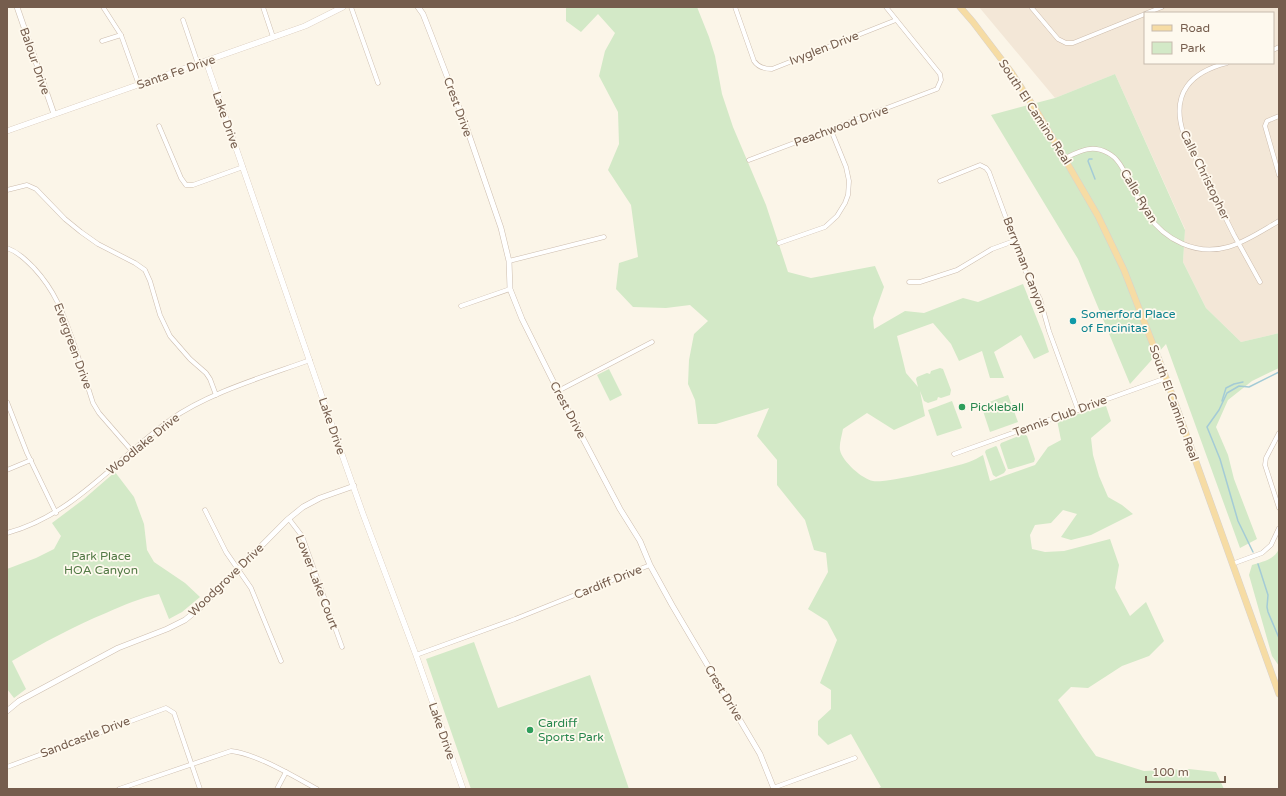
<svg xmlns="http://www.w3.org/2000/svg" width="1286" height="796" viewBox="0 0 1286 796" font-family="'Varela Round',sans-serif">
<rect width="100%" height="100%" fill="#fbf5e8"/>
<path fill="#f3e7d7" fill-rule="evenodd" d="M979 7H1279V333L1241 342 1206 308 1183 262 1185 229 1115 74 1055 98ZM1145 13H1273V63H1145Z"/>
<g fill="#d3e9c7">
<path d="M566 7H697L709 37 715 56 722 94 733 127 766 205 788 272 811 278 875 266 884 287 873 318 874 329 905 311 924 313 963 298 978 302 1023 284 1043 334 1049 352 1034 359 1021 335 994 352 1004 378H990L982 351 959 361 951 344 933 323 897 336 906 373 918 387 916 379 917 377 927 373 930 374 931 371 940 368 943 369 951 390 950 395 941 398 938 397 937 400 928 403 924 401 920 391 925 416 894 430 867 413 843 429C842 435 839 444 840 450 842 461 862 479 873 481 883 484 955 467 969 462 974 460 978 458 983 455L990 481 1035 465 1048 447 1061 440 1057 420 1106 406 1111 421 1091 438 1093 455 1099 476 1108 497 1122 505 1133 514 1091 535 1071 540 1061 537 1077 514 1063 510 1051 523 1035 525 1030 535 1032 549 1045 552 1064 551 1110 539 1119 565 1115 588 1130 616 1146 602 1164 641 1149 656 1122 666 1088 688 1071 687 1058 700 1083 738 1096 756 1144 771 1189 769 1216 772 1224 789H877L881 787 851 734 828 745 818 735V721L831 709V690L820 683 837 640 827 621 808 609 828 572 826 553 814 550 805 520 777 485V460L757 436 769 408 716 424H698L695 400 688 384 689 360 694 334 708 321 690 305 666 308 633 307 616 289 619 263 638 257 631 205 608 170 619 144 618 112 599 76 605 51 615 33 598 14 581 32 566 21Z"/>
<polygon points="1115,74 1185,230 1183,262 1206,308 1241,342 1279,333 1279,368 1252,381 1228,400 1216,427 1228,455 1234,479 1257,539 1240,548 1166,344 1130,384 1078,259 991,115 1055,98"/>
<polygon points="609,369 622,395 610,401 597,375"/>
<polygon points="1008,395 1018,422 990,432 981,405"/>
<polygon points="952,401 962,428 937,436 928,410"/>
<polygon points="1024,434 1027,436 1035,459 1034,462 1011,469 1008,469 1000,445 1001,443"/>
<polygon points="996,446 997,447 1006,470 1004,473 996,477 993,475 985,452 986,450"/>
<path d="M115 472 134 497 144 524 147 550 154 562 185 583 200 597 182 612 169 619 159 594C140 598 124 605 106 613 74 626 43 643 12 661L26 689 14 698 7 689V569L36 558 54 549 61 536 52 523 84 499Z"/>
<path d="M1279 549V666L1272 656 1249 575 1252 565C1262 562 1274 560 1279 549Z"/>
<polygon points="474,642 498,708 590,675 629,789 471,789 426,659"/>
</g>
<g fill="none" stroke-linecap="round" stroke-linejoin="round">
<g stroke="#a4cbd6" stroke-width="1.5">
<polyline points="1092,159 1089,159 1088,161 1095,179"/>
<polyline points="1222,401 1226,388 1234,384 1243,382"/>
<polyline points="1253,552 1238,521 1220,459 1207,427 1219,410 1227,393 1239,386 1249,387 1279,372"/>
<polyline points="1258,564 1268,595 1267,607 1268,612 1279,638"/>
</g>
<defs>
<g id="minor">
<polyline points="103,7 121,35 139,85"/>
<polyline points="263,7 273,37"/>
<polyline points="351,7 378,83"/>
<path d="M735 7 754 61C758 67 765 69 772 69L896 20"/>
<polyline points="1031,7 1058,39 1066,43 1073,43 1145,14"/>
<polyline points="1147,13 1162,7"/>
<polyline points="183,20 198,64"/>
<polyline points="102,41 121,35"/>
<polyline points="1273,50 1279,47"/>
<path d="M1227 63C1191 72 1171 93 1183 132L1234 235 1260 282"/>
<polyline points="1279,116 1267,121 1265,126 1279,175"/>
<polyline points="159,126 181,178 186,185 193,185 243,167"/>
<path d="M1065 158C1080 151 1092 144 1108 153 1120 159 1125 174 1131 184 1136 194 1140 205 1147 214 1165 240 1196 256 1228 247 1246 242 1263 230 1279 221"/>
<polyline points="749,160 937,89 941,80 940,74 886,7"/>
<polyline points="940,181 980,165 986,168 989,172 1026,272 1040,299 1049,331 1078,410"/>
<polyline points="7,190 27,185 36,189 65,219 81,232 98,244 135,263 145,270 150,281 160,315 170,336 190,359 206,373 210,379 216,395"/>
<polyline points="779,243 825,227 837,216 845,203 848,195 849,181 846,167 831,130"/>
<path d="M7 248C18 252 26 260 34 268 57 293 64 316 75 347 81 366 87 384 93 403L99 413 132 451"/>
<polyline points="509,261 604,237"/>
<polyline points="909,282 920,282 957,270 992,249 1014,241"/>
<polyline points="461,306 510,289"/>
<polyline points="558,391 652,342"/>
<polyline points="7,402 27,453 56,513"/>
<polyline points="1279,433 1266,458 1265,465 1279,508"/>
<polyline points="954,454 1166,378"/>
<polyline points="7,470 31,460"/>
<polyline points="205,510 226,552 251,588 281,661"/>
<polyline points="289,519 302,536 342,647"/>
<path d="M7 533C74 515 116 459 170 420 207 393 266 376 310 360"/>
<polyline points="1232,564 1262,553 1271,545 1279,528"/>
<polyline points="416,655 515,619 650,565"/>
<polyline points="7,767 166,708 174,713 200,789"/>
<polyline points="773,788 855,758"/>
<path d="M119 789 231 751C257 754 293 776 317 789"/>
<polyline points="277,789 286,772"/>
</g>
<g id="tertiary">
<polyline points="17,7 54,114"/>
<polyline points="418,7 423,14 432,37 466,126 501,228 509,261 510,289 522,319 558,391 620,509 640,541 650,565 672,605 760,754 774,789"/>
<polyline points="7,711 19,701 118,648 167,629 185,620 202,606 287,520 303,507 320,498 354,486"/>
</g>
<g id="secondary">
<polyline points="206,61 339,446 363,514 416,655 463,789"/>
<polyline points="7,131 305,26 343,7"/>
</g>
<polyline id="primary" points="960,7 973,22 1011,72 1039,115 1098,216 1124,270 1166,378 1279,694"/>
</defs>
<use href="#minor" stroke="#cdbdae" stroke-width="5"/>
<use href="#tertiary" stroke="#cdbdae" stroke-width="6"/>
<use href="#secondary" stroke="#d0beac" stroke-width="6"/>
<use href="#primary" stroke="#d8d2cd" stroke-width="7"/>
<use href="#minor" stroke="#fff" stroke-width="4"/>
<use href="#tertiary" stroke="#fff" stroke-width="5"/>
<use href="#secondary" stroke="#fff" stroke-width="5.5"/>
<use href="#primary" stroke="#f6dca4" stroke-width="6"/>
</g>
<circle fill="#0f9aa8" stroke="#fef9ee" stroke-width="1.5" cx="1073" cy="321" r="4"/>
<g fill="#2e9e5b" stroke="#fef9ee" stroke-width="1.5">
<circle cx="962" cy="407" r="4"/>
<circle cx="530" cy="730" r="4"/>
</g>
<g text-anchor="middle" stroke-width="3.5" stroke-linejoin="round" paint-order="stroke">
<g font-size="12" fill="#755d4d" stroke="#fef9ee">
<text transform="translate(824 48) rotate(-21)" y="4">Ivyglen Drive</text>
<text transform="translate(35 61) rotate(71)" y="4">Balour Drive</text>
<text transform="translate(176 72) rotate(-19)" y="4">Santa Fe Drive</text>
<text transform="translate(458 107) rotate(70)" y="4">Crest Drive</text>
<text transform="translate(1035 112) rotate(57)" y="4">South El Camino Real</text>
<text transform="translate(226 120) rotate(71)" y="4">Lake Drive</text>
<text transform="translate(841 126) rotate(-20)" y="4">Peachwood Drive</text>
<text transform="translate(1205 175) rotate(64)" y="4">Calle Christopher</text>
<text transform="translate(1139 196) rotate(59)" y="4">Calle Ryan</text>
<text transform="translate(1025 265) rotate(69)" y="4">Berryman Canyon</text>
<text transform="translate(73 346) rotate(70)" y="4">Evergreen Drive</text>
<text transform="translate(1174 403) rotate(70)" y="4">South El Camino Real</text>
<text transform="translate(568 410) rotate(62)" y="4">Crest Drive</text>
<text transform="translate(1060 416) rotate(-20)" y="4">Tennis Club Drive</text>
<text transform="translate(332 426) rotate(71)" y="4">Lake Drive</text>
<text transform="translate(143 444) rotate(-39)" y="4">Woodlake Drive</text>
<text transform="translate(226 580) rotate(-44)" y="4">Woodgrove Drive</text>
<text transform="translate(317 582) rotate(69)" y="4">Lower Lake Court</text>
<text transform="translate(608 582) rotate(-22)" y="4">Cardiff Drive</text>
<text transform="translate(724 693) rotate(59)" y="4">Crest Drive</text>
<text transform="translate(442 731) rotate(71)" y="4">Lake Drive</text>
<text transform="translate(85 737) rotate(-21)" y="4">Sandcastle Drive</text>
</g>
<g font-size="12" fill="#0d838f" stroke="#fef9ee" text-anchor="start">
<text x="1081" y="318">Somerford Place<tspan x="1081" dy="14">of Encinitas</tspan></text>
</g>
<g font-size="12" fill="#27864d" stroke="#fef9ee" text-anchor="start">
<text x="970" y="411">Pickleball</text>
<text x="538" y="727">Cardiff<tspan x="538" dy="14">Sports Park</tspan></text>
</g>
<g font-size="12" fill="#527945" stroke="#fef9ee">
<text x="101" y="560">Park Place<tspan x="101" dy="14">HOA Canyon</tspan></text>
</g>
</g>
<rect width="1286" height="796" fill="none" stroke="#755d4d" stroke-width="16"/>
<rect x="1144" y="12" width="130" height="52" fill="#fef9ee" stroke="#c7bbae"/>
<rect x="1152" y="25" width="20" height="6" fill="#f6dca4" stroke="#c7bbae"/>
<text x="1180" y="32" font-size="12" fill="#755d4d">Road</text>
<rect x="1152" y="42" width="20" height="12" fill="#d3e9c7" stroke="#c7bbae"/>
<text x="1180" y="52" font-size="12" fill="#755d4d">Park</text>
<path d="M1146 776v6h79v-6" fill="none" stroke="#755d4d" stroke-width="2"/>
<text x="1152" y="776" font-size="12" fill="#755d4d" stroke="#fef9ee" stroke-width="3" paint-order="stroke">100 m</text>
</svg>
